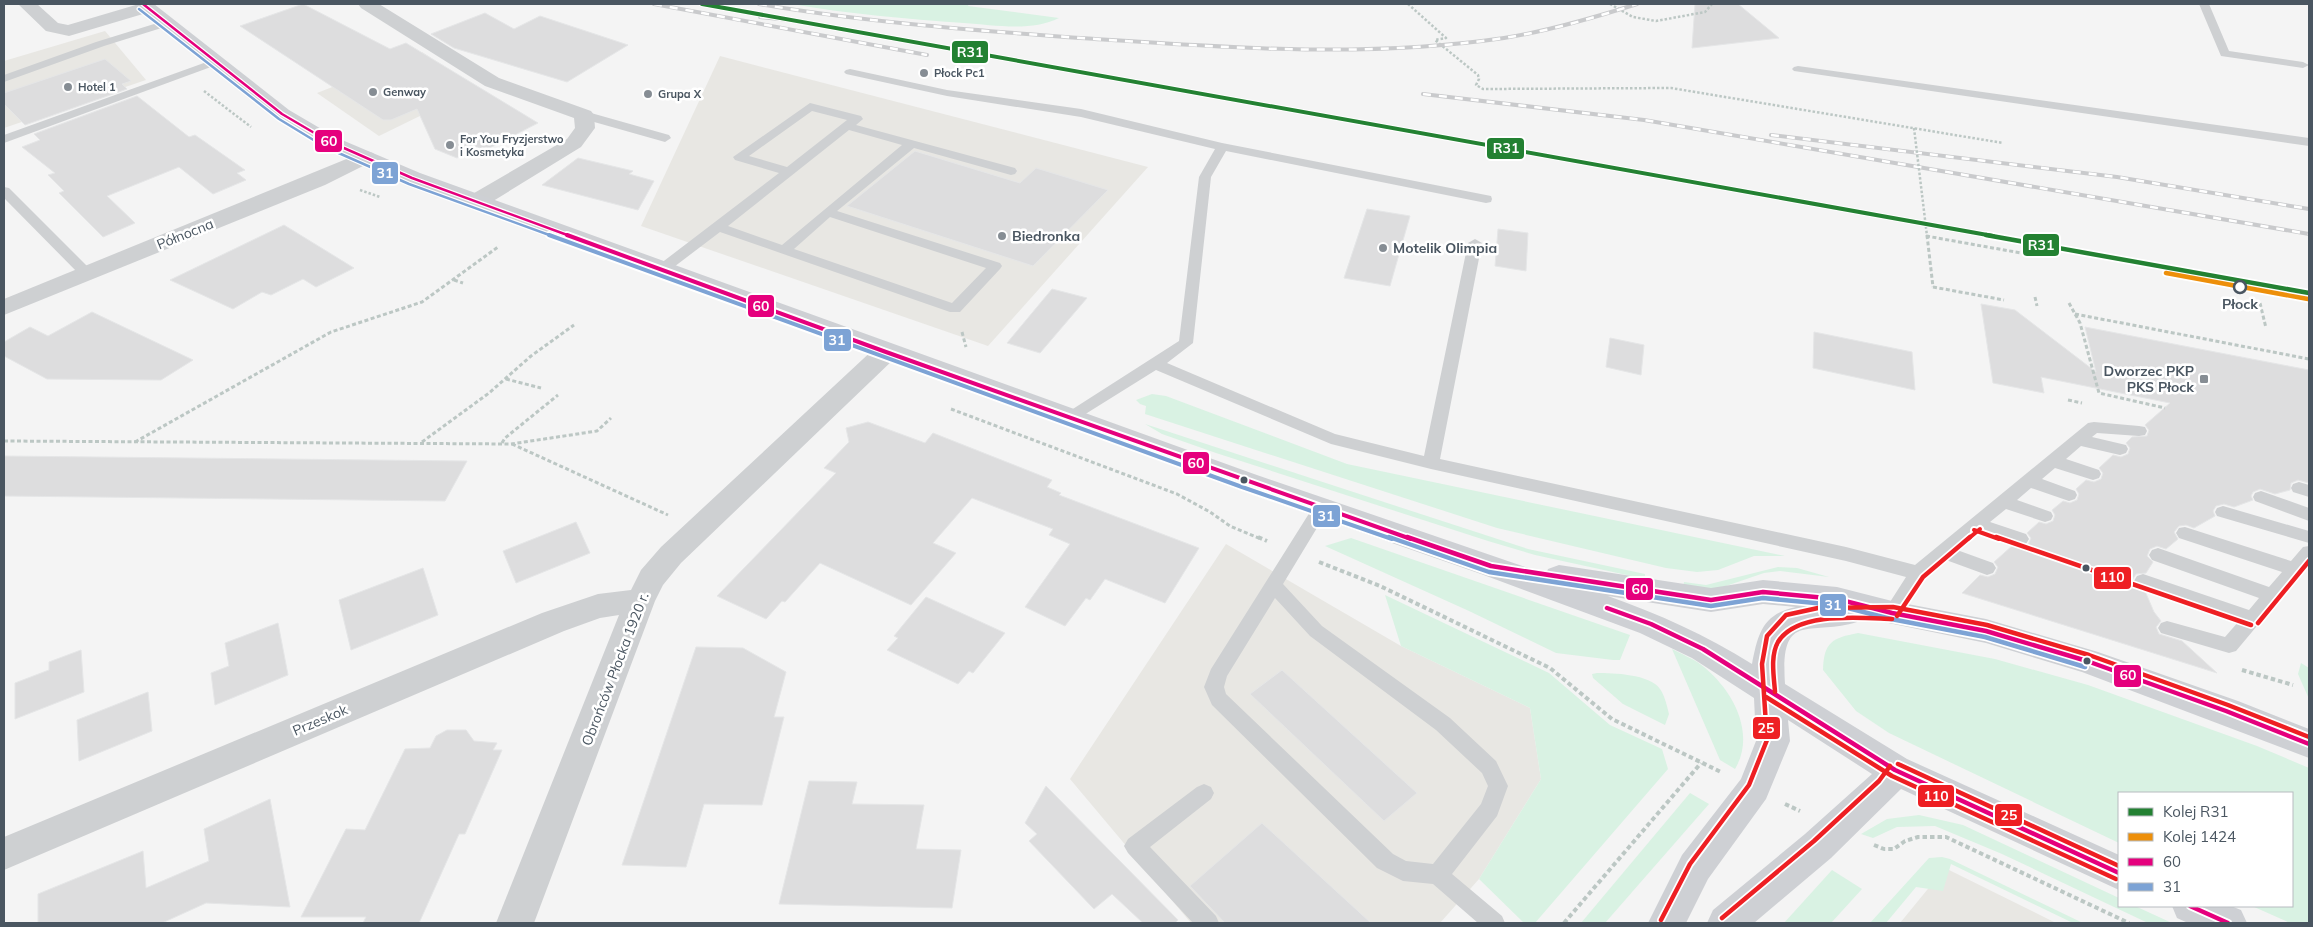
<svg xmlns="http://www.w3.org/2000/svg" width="2313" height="927" viewBox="0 0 2313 927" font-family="Mulish,sans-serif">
<rect width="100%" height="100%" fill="#f4f4f4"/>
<g fill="#e8e7e3">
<polygon points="105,31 146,80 4,128 4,61"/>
<polygon points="422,52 477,88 379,136 317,93"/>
<polygon points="720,56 1148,167 988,346 641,226"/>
<polygon points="1226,544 1401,646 1530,708 1541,779 1479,879 1440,923 1191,923 1070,779"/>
<polygon points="1945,868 2056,923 1900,923"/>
</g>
<g fill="#d9f2e3">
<path d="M792 4H969L968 6 1059 18C1031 32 994 25 964 23 906 19 849 14 792 4Z"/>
<polygon points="1152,394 1166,396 1347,464 1785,556 1754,556 1718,570 1697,572 1666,568 1497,528 1145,414 1146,406 1140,404 1136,400"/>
<polygon points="1145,424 1528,549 1645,574 1645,579 1535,555 1488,541 1216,453 1162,434"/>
<polygon points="1351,538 1630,635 1620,660 1613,660 1556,653 1469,611 1325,546"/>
<polygon points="1778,567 1797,568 1829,577 1780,571 1764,573 1726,586 1706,590 1683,587 1684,582 1706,585"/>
<polygon points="1385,595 1549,673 1610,725 1662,749 1668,769 1535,923 1524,923 1479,879 1541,779 1530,708 1401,646"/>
<path d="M1858 633 1995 659 2088 685 2257 746 2309 768V923H2290L2252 906H2292V793H2119V843L1889 733 1856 711 1823 670C1824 642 1832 638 1858 633Z"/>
<path d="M1672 649C1681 654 1692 658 1700 664 1731 687 1757 732 1735 769L1720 760Z"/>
<polygon points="2301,663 2309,668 2309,699 2298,674"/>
<path d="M1597 673C1613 673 1650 674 1660 689 1665 696 1667 706 1669 714L1665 725 1623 704 1593 678 1592 674Z"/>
<polygon points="1690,793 1709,804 1605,923 1581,923"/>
<polygon points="1919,815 1963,825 2119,898 2119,906 2135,906 2172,923 2148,923 2002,854 1935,826 1897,827 1873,838 1861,834 1887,819"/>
<polygon points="1942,857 1950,859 2083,923 2073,923 1951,864 1943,891 1916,887 1886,923 1870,923 1929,858"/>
<polygon points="1832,870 1862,889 1831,923 1784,923"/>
</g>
<g fill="#ddddde" stroke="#e5e6e7">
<polygon points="303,4 390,49 406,43 538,123 486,150 477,147 457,158 435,149 417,109 391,120 383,120 240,26"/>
<polygon points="1695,4 1738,4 1779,38 1692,48"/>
<polygon points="485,13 514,29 540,16 628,45 567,82 454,48 431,34"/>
<polygon points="105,59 131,81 122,84 127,89 25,125 4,104 4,93"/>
<polygon points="137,96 189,137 195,135 245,170 237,173 246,180 213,194 179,167 107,196 135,223 103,237 59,193 64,191 48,175 55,173 22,147 40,140 34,134"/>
<polygon points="915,151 1020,183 1036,168 1108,190 1033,266 847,206"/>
<polygon points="578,158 633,171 629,174 654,181 638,210 542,185"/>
<polygon points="1367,209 1410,216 1390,286 1344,278"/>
<polygon points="284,225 354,268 316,287 303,279 271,295 262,292 233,309 170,280"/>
<polygon points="1498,229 1528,233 1526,271 1495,266"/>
<polygon points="1052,289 1087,298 1040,353 1007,343"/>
<polygon points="1981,304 2015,310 2096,372 2085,327 2309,370 2309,483 2298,480 2291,483 2290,490 2275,494 2260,489 2253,492 2251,496 2253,500 2234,507 2224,504 2216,506 2213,511 2215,516 2194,528 2186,525 2179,526 2174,532 2178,539 2166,549 2157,546 2150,549 2147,556 2153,562 2146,573 2136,574 2132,580 2135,587 2145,591 2154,612 2161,621 2156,627 2159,634 2182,641 2217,673 1962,593 1980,575 1988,577 1995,574 1998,567 1994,562 2013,545 2020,547 2028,545 2031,538 2027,533 2039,522 2046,524 2053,521 2055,515 2052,510 2063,501 2070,503 2077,500 2079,494 2076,489 2086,480 2094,482 2101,479 2103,473 2099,468 2113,455 2121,457 2128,454 2130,448 2126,443 2132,437 2147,436 2149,430 2145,425 2170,403 2041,377 2044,393 1993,383"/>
<polygon points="92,312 193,360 161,380 47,379 4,356 4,342 30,327 48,336"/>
<polygon points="1814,332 1912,352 1915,390 1813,368"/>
<polygon points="1610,338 1644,345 1641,375 1606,367"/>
<polygon points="868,422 925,443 933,433 1052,480 1047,487 1061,493 1059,495 1199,548 1165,603 1105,579 1090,600 1086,598 1065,626 1025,607 1070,544 1049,535 1053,529 972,498 933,543 956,553 911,605 820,563 785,602 782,601 766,619 717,596 836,473 824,468 849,442 846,428"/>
<polygon points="4,456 467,461 445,501 4,496"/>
<polygon points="576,522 590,553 516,583 503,551"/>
<polygon points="423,568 438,615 351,650 339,600"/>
<polygon points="926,597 1005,633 973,673 969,671 958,684 887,650 898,638 894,636"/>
<polygon points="278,623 288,675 215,705 211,673 229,666 225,643"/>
<polygon points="696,647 743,648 786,672 774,717 784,717 762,805 704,804 686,867 622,865"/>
<polygon points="81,650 84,692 15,719 15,683 49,670 49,662"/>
<polygon points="1282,670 1417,793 1384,821 1250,694"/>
<polygon points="148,692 152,731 79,761 77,720"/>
<polygon points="447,730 466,730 474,741 497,743 493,750 502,750 465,834 459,834 419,923 363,923 366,917 301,917 346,829 365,830 405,749 430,748 436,736"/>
<polygon points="809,781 857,782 852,804 924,805 916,849 961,850 952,908 779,904"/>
<polygon points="1046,786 1178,920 1175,923 1143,923 1112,894 1094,909 1029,841 1037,834 1025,823"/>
<polygon points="270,799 290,907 206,903 162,923 38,923 38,894 143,851 146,888 209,861 204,829"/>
<polygon points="1262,823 1371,923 1225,923 1190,886"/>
</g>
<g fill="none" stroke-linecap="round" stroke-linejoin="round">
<g stroke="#bcc7c4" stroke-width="2.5" stroke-dasharray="2.5 2" stroke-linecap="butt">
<polyline points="1408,4 1446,38 1435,40 1478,75 1479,79 1476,85 1483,89 1671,88 2003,143"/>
<polyline points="1610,4 1633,17 1656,21 1705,12 1712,4"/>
<polyline points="204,91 251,127"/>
<polyline points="360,190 380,197"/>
</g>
<g stroke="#bcc7c4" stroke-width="3" stroke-dasharray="4 2.5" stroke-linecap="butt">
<polyline points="1926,236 2021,253"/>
<polyline points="454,280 463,283"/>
<polyline points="1933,287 2004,300"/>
<polyline points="2035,297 2037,306"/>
<polyline points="2069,303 2080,323 2099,393 2165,408"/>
<polyline points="2260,303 2266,328"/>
<polyline points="2075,314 2309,359"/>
<polyline points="962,332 966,347"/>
<polyline points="506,379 541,388"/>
<polyline points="2068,400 2082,403"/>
<polyline points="951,409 1177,494 1210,512 1230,526 1261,539"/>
<polyline points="4,441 511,444 597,431 611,418"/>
<polyline points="135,442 331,332 422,302 498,247"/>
<polyline points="422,442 489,393 531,356 574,325"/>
<polyline points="502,443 505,438 558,395"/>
<polyline points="512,444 668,515"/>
</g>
<g stroke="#bcc7c4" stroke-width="4" stroke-dasharray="4.5 3" stroke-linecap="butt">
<polyline points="1258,537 1267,541"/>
<polyline points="1319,562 1380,586 1550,668 1612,719 1721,772"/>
<polyline points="2242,670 2293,685"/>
<polyline points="1785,804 1800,811"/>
<polyline points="1874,845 1884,849 1894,849 1905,841 1918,837 1946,837 2129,923"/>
<polyline points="1564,923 1701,763"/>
</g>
<g fill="#ced0d2" fill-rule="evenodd">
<polygon points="2199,4 2209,4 2229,51 2303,62 2309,65 2303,68 2221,56"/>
<polygon points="167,20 171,21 171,25 104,46 4,82 4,75 96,42"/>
<polygon points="215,59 221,62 219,64 4,143 4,135"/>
<polygon points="1798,66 2309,138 2309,146 1794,71 1792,69 1794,67"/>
<polygon points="850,69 947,90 1081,109 1222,143 1491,196 1492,199 1491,202 1486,203 1226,151 1211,177 1193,343 1167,363 1335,434 1424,456 1468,243 1475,239 1482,243 1440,459 1846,547 1915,565 2088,423 2094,422 2139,426 2145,427 2147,431 2145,435 2139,436 2097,433 2092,437 2126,445 2128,449 2126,453 2120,455 2081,446 2066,459 2099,470 2101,474 2099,478 2093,480 2055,468 2042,479 2075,491 2077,495 2075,499 2069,501 2031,488 2017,500 2051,512 2053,516 2051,520 2045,522 2006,509 1990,522 2026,534 2029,539 2026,544 2020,545 1979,532 1957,550 1993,563 1996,568 1993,573 1987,575 1946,560 1924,578 1898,618 1892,620 1886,618 1883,613 1906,577 1846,561 1431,469 1331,444 1156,370 1071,423 1065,422 1063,418 1065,414 1179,341 1199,177 1215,149 1081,117 947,96 846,74 844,72 846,70"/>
<path d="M810 103 861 116 863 119 856 125 1015 168 1017 171 1015 174 1011 175 914 148 837 211 1000 263 1002 266 1000 269 960 312H950L720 232 666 273H656L654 270 656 267 779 173 735 160 733 157ZM812 111 847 120 787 167 749 156ZM849 130 902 145 782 245 728 226ZM830 217 986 268 952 303 794 249Z"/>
<polygon points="584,111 669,135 671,138 665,142 580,118 578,115"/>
<polygon points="4,187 9,188 92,271 94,274 92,277 82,277 4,198"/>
<polygon points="2299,482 2309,485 2309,497 2293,492 2291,488 2293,484"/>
<polygon points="2261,491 2309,508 2309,521 2255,501 2253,497 2255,493"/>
<path d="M1321 502 1327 504 1329 508 1283 584 1322 626 1450 718 1496 761 1508 786 1497 816 1452 874 1502 916 1505 923H1478L1433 884 1403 881 1377 868 1212 705 1204 687 1211 669 1315 504ZM1275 598 1310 636 1436 730 1482 773 1488 786 1481 804 1433 864 1406 861 1393 854 1226 694 1224 687 1227 676Z"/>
<polygon points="2223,506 2309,531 2309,543 2217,516 2215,512 2217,508"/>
<polygon points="2185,527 2291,561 2303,547 2309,546 2309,564 2283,595 2280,601 2277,602 2236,651 2229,653 2161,633 2158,628 2161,623 2167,621 2225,637 2239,621 2137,586 2134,581 2137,576 2143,574 2249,610 2259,598 2152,560 2149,555 2152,550 2158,548 2269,587 2282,572 2179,538 2176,533 2179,528"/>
<polygon points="1204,784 1211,787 1214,793 1211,799 1150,847 1216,916 1219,923 1193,923 1128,853 1124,846 1128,839 1197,787"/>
</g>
<g fill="#ced0d2" fill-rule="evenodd">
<polygon points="18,4 37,4 58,23 68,25 139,4 154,4 156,7 153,11 69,36 46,31"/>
<polygon points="358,4 379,4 499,78 591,111 594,115 595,128 581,147 485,206 477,208 469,206 466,201 469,196 567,139 575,128 574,118 485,86 361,8"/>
<polygon points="366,151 373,153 376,157 373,161 325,185 4,315 4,299"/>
<polygon points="886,344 895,346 899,352 895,358 681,563 663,585 655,601 534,923 496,923 619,615 600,618 564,631 4,870 4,837 542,613 598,594 631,590 641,570 661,547 877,346"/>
</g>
<g fill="#ced0d4" fill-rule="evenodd">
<path d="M134 4H154L289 110 335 137 420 173 1254 474 1546 574 1548 569 1559 565 1711 588 1763 580 1837 587 1892 601 1986 619 2098 652 2238 701 2309 729V758L2082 672 1986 643 1859 617 1857 622C1809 637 1780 609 1785 684L1907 759 2119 855V890L1901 789 1831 858 1754 923H1707L1713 910 1805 834 1872 774 1788 720 1790 741 1766 799 1708 879 1686 923H1648L1682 855 1741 779 1756 741 1754 698 1692 658 1640 633 1481 574 1234 488 404 183 321 145 275 118ZM1608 596 1711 612 1763 604 1796 607C1763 614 1758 633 1752 664 1706 635 1659 614 1608 596Z"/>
<polygon points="2172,906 2231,906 2241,910 2247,923 2188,923 2177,918"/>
</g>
<defs>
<g id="rail">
<polyline points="654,4 927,55"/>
<path d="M759 4C870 23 983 31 1095 39 1231 48 1368 58 1504 38 1549 31 1593 18 1637 4"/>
<polyline points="760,17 799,21"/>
<polyline points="1423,94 1644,120 2309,234"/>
<polyline points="1771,135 2117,177 2309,209"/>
</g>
</defs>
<use href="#rail" stroke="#c9cacc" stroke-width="4"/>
<use href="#rail" stroke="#fff" stroke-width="2.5" stroke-dasharray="8" stroke-linecap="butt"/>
<polyline stroke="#bcc7c4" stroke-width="2.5" stroke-dasharray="2.5 2" stroke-linecap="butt" points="1914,128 1927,236"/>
<polyline stroke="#bcc7c4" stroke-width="3" stroke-dasharray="4 2.5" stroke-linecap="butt" points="1927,235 1933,287"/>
<defs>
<polyline id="bus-1-far2" points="143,4 282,114 328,141 412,178 570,236"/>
<polyline id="bus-1-far1" points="567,235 886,352 1411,539"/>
<g id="bus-1">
<polyline points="1407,537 1491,566 1711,600 1763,592 1837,599 1892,613 1986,631 2087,661 2226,711 2309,744"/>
<polyline points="1607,608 1651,624 1703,649 1895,770 2119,873"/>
<polyline points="2190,906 2228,923"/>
</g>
<polyline id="bus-2-far2" points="139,9 279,119 325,147 409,184 552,236"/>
<polyline id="bus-2-far1" points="549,235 1242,487 1392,539"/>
<polyline id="bus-2" points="1389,537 1489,572 1711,606 1763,598 1836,605 1891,619 1985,637 2085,667"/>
<g id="bus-3">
<polyline points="1898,764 2119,866"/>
<polyline points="1722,918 1814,841 1879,781 1890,766"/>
<polyline points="1661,920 1690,864 1749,785 1767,740 1762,664 1767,636 1786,615 1818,608 1893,607 1987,625 2089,655 2228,705 2309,737"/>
</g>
<g id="bus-4-far1">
<polyline points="1974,530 1999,539"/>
<polyline points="1968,539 1980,529"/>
</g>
<g id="bus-4">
<polyline points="1996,537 2251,625"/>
<polyline points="1897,616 1923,577 1970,537"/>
<polyline points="2258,623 2309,561"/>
<path d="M1775 692C1774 677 1770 656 1778 642 1797 611 1861 618 1892 619"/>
<polyline points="1766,697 1892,776 2116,879"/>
</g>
</defs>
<use href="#bus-1-far2" stroke="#fff" stroke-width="5"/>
<use href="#bus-1-far1" stroke="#fff" stroke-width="8"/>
<use href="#bus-1" stroke="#fff" stroke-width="8"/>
<use href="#bus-2-far2" stroke="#fff" stroke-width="5"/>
<use href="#bus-2-far1" stroke="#fff" stroke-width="8"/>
<use href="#bus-2" stroke="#fff" stroke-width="8"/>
<use href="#bus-3" stroke="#fff" stroke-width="8"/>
<use href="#bus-4-far1" stroke="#fff" stroke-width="8"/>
<use href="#bus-4" stroke="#fff" stroke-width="8"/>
<use href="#bus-1-far2" stroke="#e5007d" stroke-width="2.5"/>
<use href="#bus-1-far1" stroke="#e5007d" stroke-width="4"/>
<use href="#bus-1" stroke="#e5007d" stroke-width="4.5"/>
<use href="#bus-2-far2" stroke="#7da3d5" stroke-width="2.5"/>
<use href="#bus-2-far1" stroke="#7da3d5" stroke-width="4"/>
<use href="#bus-2" stroke="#7da3d5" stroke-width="4.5"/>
<use href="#bus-3" stroke="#ee1f23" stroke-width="4.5"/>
<use href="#bus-4-far1" stroke="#ee1f23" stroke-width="4"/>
<use href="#bus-4" stroke="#ee1f23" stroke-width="4.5"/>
<defs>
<polyline id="rail-1-far1" points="702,4 1993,236"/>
<polyline id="rail-1" points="1986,235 2309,293"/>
<polyline id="rail-2" points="2166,273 2308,299"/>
</defs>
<use href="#rail-1-far1" stroke="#fff" stroke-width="6"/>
<use href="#rail-1" stroke="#fff" stroke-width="8"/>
<use href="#rail-2" stroke="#fff" stroke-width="8"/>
<use href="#rail-1-far1" stroke="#238132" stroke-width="4"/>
<use href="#rail-1" stroke="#238132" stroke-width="4.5"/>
<use href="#rail-2" stroke="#ed8f0a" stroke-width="4.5"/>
</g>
<g fill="#868d94" stroke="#fff" stroke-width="2">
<circle cx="924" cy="73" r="5"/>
<circle cx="68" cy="87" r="5"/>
<circle cx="373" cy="92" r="5"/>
<circle cx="648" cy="94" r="5"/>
<circle cx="450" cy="145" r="5"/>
<circle cx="1002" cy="236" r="5"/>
<circle cx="1383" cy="248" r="5"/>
<rect x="2199" y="374" width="10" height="10" rx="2.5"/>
</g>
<circle fill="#fff" stroke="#4a5661" stroke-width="2.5" cx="2240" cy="287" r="6"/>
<g fill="#4a5661" stroke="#fff" stroke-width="2">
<circle cx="1244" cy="480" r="4.5"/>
<circle cx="2086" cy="568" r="4.5"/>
<circle cx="2087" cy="661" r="4.5"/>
</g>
<g text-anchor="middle" stroke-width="5" stroke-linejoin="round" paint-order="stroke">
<g font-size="11" font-weight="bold" fill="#4a5661" stroke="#fff" text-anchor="start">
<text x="934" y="77">Płock Pc1</text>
<text x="78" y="91">Hotel 1</text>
<text x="383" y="96">Genway</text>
<text x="658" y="98">Grupa X</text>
<text x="460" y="143">For You Fryzjerstwo<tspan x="460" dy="13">i Kosmetyka</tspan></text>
</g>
<g font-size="14" fill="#4a5661" stroke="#fff">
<text transform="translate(185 234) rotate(-22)" y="5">Północna</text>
<text transform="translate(615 669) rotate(-69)" y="5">Obrońców Płocka 1920 r.</text>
<text transform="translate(320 720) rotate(-23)" y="5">Przeskok</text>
</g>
<g font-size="14" font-weight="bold" fill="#4a5661" stroke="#fff" text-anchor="start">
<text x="1012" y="241">Biedronka</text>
<text x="1393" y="253">Motelik Olimpia</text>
<text x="2194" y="376" text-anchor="end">Dworzec PKP<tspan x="2194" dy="16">PKS Płock</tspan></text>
</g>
<g font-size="14" font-weight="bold" fill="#4a5661" stroke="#fff">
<text x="2240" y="309">Płock</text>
</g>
</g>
<g stroke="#fff" stroke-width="2">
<rect x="951" y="40" width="38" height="24" rx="5" fill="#238132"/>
<rect x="314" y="129" width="29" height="24" rx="5" fill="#e5007d"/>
<rect x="1486" y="137" width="39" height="23" rx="5" fill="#238132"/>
<rect x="371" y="161" width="28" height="24" rx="5" fill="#7da3d5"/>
<rect x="2022" y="233" width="38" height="24" rx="5" fill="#238132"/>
<rect x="747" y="294" width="28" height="24" rx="5" fill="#e5007d"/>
<rect x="823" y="328" width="29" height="24" rx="5" fill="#7da3d5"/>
<rect x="1182" y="451" width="28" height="24" rx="5" fill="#e5007d"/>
<rect x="1312" y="504" width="29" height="24" rx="5" fill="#7da3d5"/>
<rect x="2093" y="566" width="39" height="24" rx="5" fill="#ee1f23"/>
<rect x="1625" y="577" width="29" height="24" rx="5" fill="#e5007d"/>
<rect x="1819" y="593" width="28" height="24" rx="5" fill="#7da3d5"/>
<rect x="2113" y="664" width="29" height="24" rx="5" fill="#e5007d"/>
<rect x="1752" y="716" width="29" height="24" rx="5" fill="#ee1f23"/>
<rect x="1917" y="784" width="38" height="24" rx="5" fill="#ee1f23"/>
<rect x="1994" y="803" width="29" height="24" rx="5" fill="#ee1f23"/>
</g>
<g font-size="14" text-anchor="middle" font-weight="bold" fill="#fff">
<text x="970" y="57">R31</text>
<text x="329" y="146">60</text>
<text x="1506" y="153">R31</text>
<text x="385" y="178">31</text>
<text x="2041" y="250">R31</text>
<text x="761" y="311">60</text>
<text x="837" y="345">31</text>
<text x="1196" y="468">60</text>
<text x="1326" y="521">31</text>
<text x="2112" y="582">110</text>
<text x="1640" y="594">60</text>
<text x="1833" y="610">31</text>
<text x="2128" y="680">60</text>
<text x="1766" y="733">25</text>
<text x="1936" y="801">110</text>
<text x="2009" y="820">25</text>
</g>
<rect width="2313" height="927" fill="none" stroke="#4a5661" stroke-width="10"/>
<rect x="2118" y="792" width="175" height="115" fill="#ffffff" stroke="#b7bbc0"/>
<rect x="2128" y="808" width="25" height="8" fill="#238132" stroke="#b7bbc0"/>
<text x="2163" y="817" font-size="15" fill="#4a5661">Kolej R31</text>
<rect x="2128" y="833" width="25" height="8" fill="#ed8f0a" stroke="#b7bbc0"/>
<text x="2163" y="842" font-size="15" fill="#4a5661">Kolej 1424</text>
<rect x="2128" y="858" width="25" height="8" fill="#e5007d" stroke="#b7bbc0"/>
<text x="2163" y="867" font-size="15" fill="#4a5661">60</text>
<rect x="2128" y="883" width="25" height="8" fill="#7da3d5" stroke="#b7bbc0"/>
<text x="2163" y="892" font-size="15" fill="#4a5661">31</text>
</svg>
